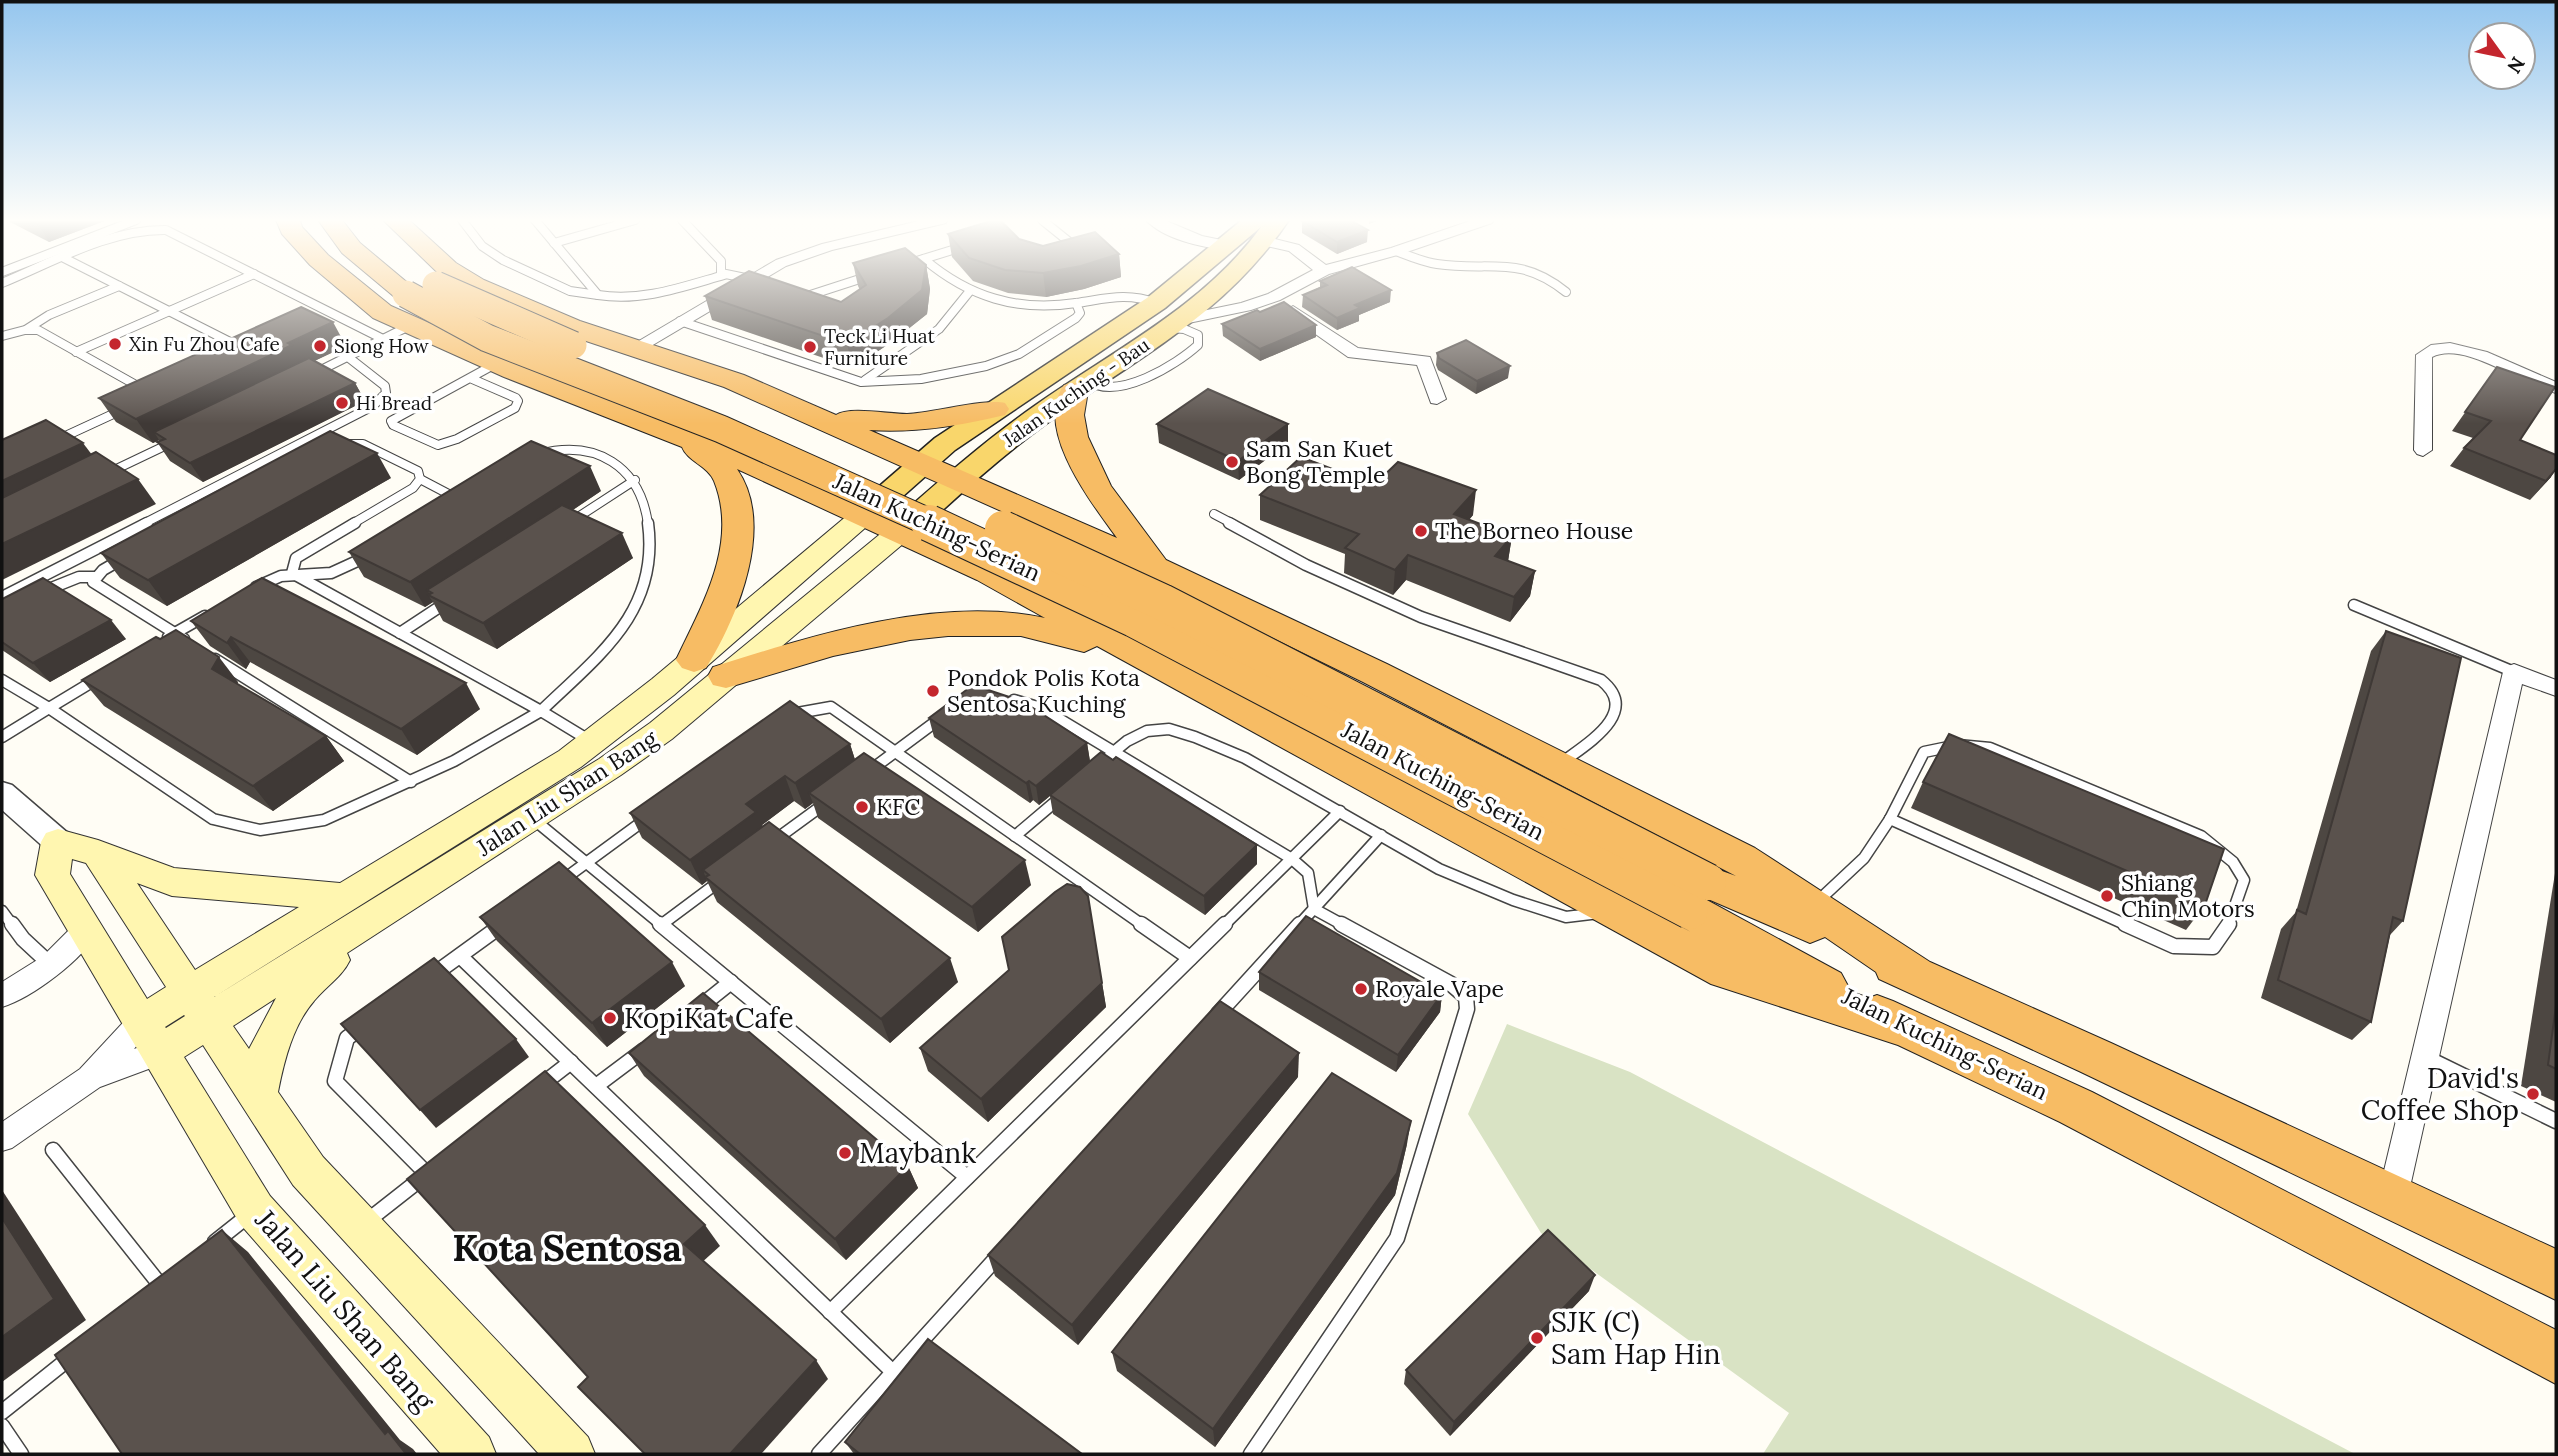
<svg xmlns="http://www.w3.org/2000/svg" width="2558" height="1456" viewBox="0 0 2558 1456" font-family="Lora,serif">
<rect width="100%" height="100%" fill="#fffdf5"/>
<polygon fill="#d9e3c4" points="1507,1024 1630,1072 2355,1454 1763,1454 1789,1413 1541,1233 1468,1114"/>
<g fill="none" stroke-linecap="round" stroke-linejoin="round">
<defs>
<g id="service-far2">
<polyline points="462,220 482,246 503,260 570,291 598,295"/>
<path d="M535 220 598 295C642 302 682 287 724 275"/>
<polyline points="682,220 721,261 721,273 750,279"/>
<polyline points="1042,220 1078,249"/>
<polyline points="554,243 635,220"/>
<path d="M1396 251C1409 256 1423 262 1437 264 1490 272 1519 254 1566 292"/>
<polyline points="64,258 238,346"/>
<path d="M924 259C969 297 1017 312 1076 303 1105 299 1127 292 1156 303"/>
<polyline points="907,264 962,247"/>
<polyline points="2,272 136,220"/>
<path d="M2 283C53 262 109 229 166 230L383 339"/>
<polyline points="801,298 869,276"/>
<polyline points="680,321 861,382 921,379 986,366 1019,354 1076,318 1080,313 1076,303"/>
<polyline points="27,329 49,315 119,286"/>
<polyline points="2,336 25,330 38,330 143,389"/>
<polyline points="76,352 254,274"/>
<polyline points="313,374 411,325"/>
<polyline points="470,378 516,398 518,401 515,408 457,439 438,445 393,425 391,421 497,363"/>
<polyline points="865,380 939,329 969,292"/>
<path d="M1088 381C1118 401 1176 365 1198 345V335L1184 329 1170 328"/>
<polyline points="59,439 124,409"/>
<polyline points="345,444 363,444 418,471 420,479 413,488 352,524"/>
<path d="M539 454C596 439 640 466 648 524"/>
<polyline points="108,473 173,442"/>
<polyline points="420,479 458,499"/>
<polyline points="1214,514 1233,524"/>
<polyline points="572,521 635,480"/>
<polyline points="143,524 373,406 386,393 385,386 348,357"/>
</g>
<g id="service-far1">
<path d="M355 523 296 558 292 573 541 711C598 656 660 612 648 523"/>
<path d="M1229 523 1306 565 1421 617 1601 680C1642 713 1586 744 1560 764"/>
<polyline points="122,559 103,570 93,582 184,639"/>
<polyline points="256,587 281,576 331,573 366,557"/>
<polyline points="44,591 79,577 95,577"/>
<polyline points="2,597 147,523"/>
<polyline points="2354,605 2514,672"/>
<polyline points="400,633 447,602"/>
<polyline points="168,637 205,616"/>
<polyline points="215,659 411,782"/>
<polyline points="97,679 49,708 213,819 260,830 324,820 454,761 541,711 592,742"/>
<polyline points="2,680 49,708 2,737"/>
<polyline points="1014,700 1041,708 1292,859 1308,873 1314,909"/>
<polyline points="792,714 831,707 1144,926"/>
<polyline points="1110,755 1127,741 1147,731 1169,729 1195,737 1245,758 1439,869 1513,900 1566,917 1599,913"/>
<polyline points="868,772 942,717"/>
<polyline points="532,818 663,926"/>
<polyline points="1890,819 2129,926"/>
<polyline points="1890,819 1924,752 1958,745 1990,748 2201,836 2233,862 2244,880 2228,926"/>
<polyline points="1015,836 1061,797"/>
<polyline points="775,840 827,802"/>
<polyline points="560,882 646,819"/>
<polyline points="1817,902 1864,858 1890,819"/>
<polyline points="1314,909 1345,926"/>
<polyline points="2,911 13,926"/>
<polyline points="661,925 720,881"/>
<polyline points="1223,926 1340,811"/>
<polyline points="1298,926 1381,835"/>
</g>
<g id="service">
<polyline points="12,924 23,939 51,965"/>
<polyline points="660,924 967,1177"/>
<polyline points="1141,924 1190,958"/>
<polyline points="2125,924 2174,946 2213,947 2229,924"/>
<polyline points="460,956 893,1372"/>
<polyline points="433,975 502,925"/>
<polyline points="701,1006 731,982"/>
<polyline points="1218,1014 1300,924"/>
<polyline points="361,1028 347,1038 335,1081 427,1174"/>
<polyline points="2425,1057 2556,1121"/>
<polyline points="540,1086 571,1062"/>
<polyline points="596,1086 644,1050"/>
<polyline points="53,1150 161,1286"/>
<polyline points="366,1222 422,1178"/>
<polyline points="215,1242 249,1215"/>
<polyline points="830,1312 1225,924"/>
<polyline points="2,1412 71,1357"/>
<polyline points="2,1426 21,1454"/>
<polyline points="819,1454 1000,1254"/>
<polyline points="1251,1454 1397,1238 1467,1009 1466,997 1451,984 1341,924"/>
</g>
<g id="minor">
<polygon points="923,220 948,220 946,223 832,250 786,266 641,352 629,352 627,348 776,260 822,244"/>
<path d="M1146 220H1164L1202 236 1231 242 1234 245 1226 250C1201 247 1163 239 1146 220Z"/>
<polygon points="1473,220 1494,220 1492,223 1401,254 1329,274 1280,300 1251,310 1179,325 1171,320 1173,317 1241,303 1268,294 1313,270 1289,251 1258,244 1255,241 1258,238 1263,236 1299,245 1326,265 1391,248"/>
<polygon points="1293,306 1358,348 1430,357 1446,399 1437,404 1431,403 1417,365 1348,357 1287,314 1285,311"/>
<path d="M2450 343 2487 352 2556 382V393C2523 386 2465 340 2432 357V450L2423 456 2417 454 2414 450 2416 355 2431 345Z"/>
<polygon points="2514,664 2556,680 2556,696 2522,684 2408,1196 2404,1206 2393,1210 2382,1206 2378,1196 2503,672 2506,667"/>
<path d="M86 919 95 922 99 930C84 959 32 998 2 1007V982L42 957 77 922Z"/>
<polygon points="141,1010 151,1014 155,1022 134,1049 160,1040 170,1043 174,1052 170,1061 100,1087 12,1148 2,1151 2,1122 80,1069 131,1014"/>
</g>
<polygon id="tertiary" points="2,782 12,785 69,834 73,842 69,850 58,854 47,850 2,810"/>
<path id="secondary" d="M864 507 873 509 877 515 873 521 674 695 581 767 214 997 599 759 650 723 890 526 900 524 910 526 914 532 910 538 672 739 621 775 347 953 350 960C342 977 326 986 314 1001 293 1025 284 1061 278 1092L323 1157 588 1437 595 1454H539L293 1185 203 1045 184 1057 270 1196 489 1437 496 1454H441L240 1224 35 875 41 842 46 833 58 829 98 840 174 868 340 883 559 751 652 679 855 509ZM72 859 86 863 166 987 147 999 70 874ZM137 883 172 896 299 907 195 970ZM276 998 249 1049 233 1026ZM184 1015 185 1016 166 1028 165 1027Z"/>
<path id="primary" d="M1242 220H1289C1224 315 1144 353 1054 418 1003 454 957 497 911 539L900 541 889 539 885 532 889 525C936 484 982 443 1033 407 1112 351 1203 307 1261 227L1165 308 955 450 875 521 864 524 853 521 849 515 853 509 935 438 1147 298Z"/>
<g id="trunk">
<path d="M276 220H300L302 227 328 255 391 306 524 365 770 461 1001 566 1691 932 1675 923 1669 911 1675 899 1690 894 1705 899 1841 973 1848 986 1846 990 1869 998 1877 995 1893 1001 2092 1092 2556 1330V1384L2060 1122 1898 1045 1711 984 1097 646 1084 652 1021 636H948L910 640 833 656 726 688 713 685 708 676 713 667C814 635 939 595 1045 618L977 580 737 469C776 525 738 617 706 668L694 672 682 668 676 660C702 605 739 543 714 481 708 466 687 461 682 447L504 377 373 318 310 265 282 234Z"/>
<polygon points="318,220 342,220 360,243 415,289 419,294 415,299 406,302 397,299 342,253"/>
<path d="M383 220H409L456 263 484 280 580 321 744 375 836 415C849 406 889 414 907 414 932 413 986 398 1005 403L1009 409 1005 415C960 426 916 433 869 430L1117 538C1092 503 1033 429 1064 385L1074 383 1084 385 1088 391 1084 415 1088 437 1111 486 1166 560 1387 664 1755 848 1930 962 2111 1043 2556 1249V1300L2079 1071 1879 979 1876 972 1825 937 1810 943 1694 893 1688 882 1694 871 1708 866 1736 876 1363 682 1142 574 724 387 562 333 466 290 438 273Z"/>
</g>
</defs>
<use href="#service-far2" stroke="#444" stroke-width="10"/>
<use href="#service-far1" stroke="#444" stroke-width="13"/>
<use href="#service" stroke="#444" stroke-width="17"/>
<use href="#minor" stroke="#444" stroke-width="2"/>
<use href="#tertiary" stroke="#444" stroke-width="3"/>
<use href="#secondary" stroke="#333" stroke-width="2"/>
<use href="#primary" stroke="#222" stroke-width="3"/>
<use href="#trunk" stroke="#222" stroke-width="2"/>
<use href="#service-far2" stroke="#fff" stroke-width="8"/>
<use href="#service-far1" stroke="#fff" stroke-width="10"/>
<use href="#service" stroke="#fff" stroke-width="14"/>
<use href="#minor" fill="#fff" fill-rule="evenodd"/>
<use href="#tertiary" fill="#fff" fill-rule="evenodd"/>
<use href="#secondary" fill="#fff6b0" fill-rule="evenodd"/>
<use href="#primary" fill="#f9d66b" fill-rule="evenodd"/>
<use href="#trunk" fill="#f7bc64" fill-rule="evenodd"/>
<defs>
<g id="trunk-bridge-far1">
<polyline points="436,285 573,345"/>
<polyline points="406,294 487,338 721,429 933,524"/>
</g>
<g id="trunk-bridge">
<polyline points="929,523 1134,619 1690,911"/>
<polyline points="1003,529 1162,602 1708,882"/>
</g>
</defs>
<use href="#trunk-bridge-far1" stroke="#222" stroke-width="29" stroke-linecap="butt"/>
<use href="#trunk-bridge" stroke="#222" stroke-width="38" stroke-linecap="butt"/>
<use href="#trunk-bridge-far1" stroke="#f7bc64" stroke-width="27"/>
<use href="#trunk-bridge" stroke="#f7bc64" stroke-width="36"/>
</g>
<g fill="#4d4742">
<polygon points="9,220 107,220 49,242 10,222"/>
<polygon points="1302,221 1367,242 1337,254 1302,233"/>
<polygon points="948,234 1019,239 1043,246 1119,254 1121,277 1084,289 1046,297 1008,293 973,281 952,257"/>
<polygon points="853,263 926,265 930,289 927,314 893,341 853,368 712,320 705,296 841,302 860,290 858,286"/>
<polygon points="1320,281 1390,302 1359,315 1359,321 1337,330 1302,307 1303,295 1320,287"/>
<polygon points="1260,312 1316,337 1260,361 1223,336 1222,324"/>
<polygon points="346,346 314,361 355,383 365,401 203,482 170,461 157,442 160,441 159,440 153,443 116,422 99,398"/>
<polygon points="1437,353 1508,378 1476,394 1438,370 1436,365"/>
<polygon points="2497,367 2520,440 2551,477 2530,500 2450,466 2464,448 2473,438 2452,431"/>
<polygon points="1157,424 1288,424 1288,443 1239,480 1159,443"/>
<polygon points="391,478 167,606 120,578 101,553"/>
<polygon points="601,491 573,510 633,558 497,649 443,621 433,602 425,607 364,577 349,552"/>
<polygon points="1260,495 1473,515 1469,520 1512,536 1508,561 1535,571 1530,596 1510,622 1406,580 1393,595 1344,573 1345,554 1260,520"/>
<polygon points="2,599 126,639 50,682 2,650"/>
<polygon points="191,621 480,709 417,755 250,662 246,669 210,646"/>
<polygon points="2386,631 2403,921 2390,935 2371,1022 2352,1040 2261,998 2281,929 2296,912 2371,651"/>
<polygon points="82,680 238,682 237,684 326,736 344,761 273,811 104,706"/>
<polygon points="929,718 1087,743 1090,761 1257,864 1205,915 1053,814 1050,796 1039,805 1033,800 1030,803 934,737"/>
<polygon points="850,744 855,760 1031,885 978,932 818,818 813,803 805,809 794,801 762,825 958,982 890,1043 717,902 707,881 702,885 642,838 630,813"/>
<polygon points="1923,782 2205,905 2186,930 1911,808"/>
<polygon points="2556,867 2556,1102 2521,1086"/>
<polygon points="1088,896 1106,1007 988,1122 928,1071 920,1048 1009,970"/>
<polygon points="480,917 685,986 607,1047 497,941"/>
<polygon points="1259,972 1442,994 1440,1012 1396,1072 1259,990"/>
<polygon points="629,1053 908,1166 918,1188 846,1260 644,1076"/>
<polygon points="1298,1077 1078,1345 995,1276 988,1255"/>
<polygon points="1407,1144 1395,1195 1215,1447 1117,1371 1112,1352"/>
<polygon points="1589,1291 1450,1436 1404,1384 1406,1370"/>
<polygon points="845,1442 1082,1454 854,1454"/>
</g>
<g fill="#3f3936">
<polygon points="50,220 107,220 49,242 38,224"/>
<polygon points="1369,220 1380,220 1369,224"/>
<polygon points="1368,230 1367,242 1337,254 1337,242"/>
<polygon points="1119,254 1121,277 1084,289 1046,297 1043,273"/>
<polygon points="926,265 930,289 927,314 893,341 853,368 847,344"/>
<polygon points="1391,290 1390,302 1359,315 1359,321 1337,330 1337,318 1355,305"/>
<polygon points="333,322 346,346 304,366 154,432 159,440 153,443 136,419 288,343"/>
<polygon points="1316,325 1316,337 1260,361 1260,349"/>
<polygon points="1510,366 1508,378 1476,394 1477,381"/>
<polygon points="355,383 365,401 203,482 190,463"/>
<polygon points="1288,424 1288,443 1239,480 1238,461"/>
<polygon points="83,443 102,468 2,515 2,481"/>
<polygon points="377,453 391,478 167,606 148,580"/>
<polygon points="590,466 601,491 437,600 432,593 427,590 431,596 428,595 433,602 425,607 410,582"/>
<polygon points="2556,469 2551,477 2530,500 2546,481"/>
<polygon points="138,479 156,504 2,580 2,544"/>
<polygon points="1476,490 1473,515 1451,540 1454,514"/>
<polygon points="622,533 633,558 497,649 483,623"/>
<polygon points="1512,536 1508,561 1495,556"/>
<polygon points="1408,555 1406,580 1393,595 1395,570"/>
<polygon points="1535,571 1530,596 1510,622 1514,597"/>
<polygon points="111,620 126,639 50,682 33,663"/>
<polygon points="231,637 250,662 246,669 227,643"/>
<polygon points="219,657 238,682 231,695 212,669"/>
<polygon points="466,683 480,709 417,755 401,729"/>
<polygon points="326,736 344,761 273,811 253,786"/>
<polygon points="1087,743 1090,762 1039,805 1036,786"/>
<polygon points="850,744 858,769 809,793 813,803 805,809 795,783"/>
<polygon points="785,776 794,801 762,825 766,837 709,875 703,870 707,881 702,885 690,860 746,804"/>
<polygon points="1029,781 1033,800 1030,803 1026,783"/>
<polygon points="1257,845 1257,864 1205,915 1204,896"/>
<polygon points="1025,860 1031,885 978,932 972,907"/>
<polygon points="950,958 958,982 890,1043 881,1019"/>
<polygon points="672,962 685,986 607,1047 592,1023"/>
<polygon points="1102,983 1106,1007 988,1122 981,1099"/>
<polygon points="1442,994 1440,1012 1396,1072 1398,1055"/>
<polygon points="516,1039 529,1057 436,1128 420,1110"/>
<polygon points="1299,1053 1298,1077 1078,1345 1072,1325"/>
<polygon points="1411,1121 1407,1144 1395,1195 1215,1447 1213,1429"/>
<polygon points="908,1166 918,1188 846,1260 835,1239"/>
<polygon points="2,1190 86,1320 2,1382"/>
<polygon points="705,1225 720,1246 699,1265 684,1244"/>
<polygon points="222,1230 248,1252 400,1440 413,1449 417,1454 406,1454 385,1434"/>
<polygon points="1595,1275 1589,1291 1450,1436 1454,1422"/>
<polygon points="816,1360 828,1379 761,1454 730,1454"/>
</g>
<g fill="#5a524d" stroke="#3f3936" stroke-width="2">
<polygon points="28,220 50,220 38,224"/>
<polygon points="994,220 1000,220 1019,239 1043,246 1095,232 1119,254 1081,266 1043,273 1005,270 969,258 948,234"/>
<polygon points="1306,220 1350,220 1368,230 1337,242 1302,221"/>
<polygon points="905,248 926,265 922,290 888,318 847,344 705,296 749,271 841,302 866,285 853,263"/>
<polygon points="1352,267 1391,290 1355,305 1360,308 1337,318 1303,295 1327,285 1320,281"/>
<polygon points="1284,302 1316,325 1260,349 1222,324 1257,310 1260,312"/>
<polygon points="301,307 333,322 288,343 292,345 136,419 99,398"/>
<polygon points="1466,340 1510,366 1477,381 1439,358 1437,353"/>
<polygon points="309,358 355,383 190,463 157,442 165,439 154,432"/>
<polygon points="2497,367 2555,387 2520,440 2556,455 2556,469 2546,481 2464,448 2491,421 2465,412"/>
<polygon points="1208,389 1288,424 1238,461 1157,424"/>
<polygon points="46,420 83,443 2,481 2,440"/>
<polygon points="330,431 377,453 148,580 101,553"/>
<polygon points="531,441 590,466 410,582 349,552"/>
<polygon points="96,452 138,479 2,544 2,498"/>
<polygon points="1301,457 1374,485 1398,462 1476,490 1454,514 1512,536 1495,556 1535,571 1514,597 1408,555 1395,570 1345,548 1359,534 1260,495"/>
<polygon points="562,505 622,533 483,623 428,595 432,593 427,590"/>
<polygon points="43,578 111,620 33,663 2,642 2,599"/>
<polygon points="262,578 466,683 401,729 231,637 227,643 191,621"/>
<polygon points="176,630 219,657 212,669 326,736 253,786 82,680 156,637 160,639"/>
<polygon points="2386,631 2461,658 2403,921 2393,917 2371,1022 2278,980 2297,910 2306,914"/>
<polygon points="973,685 1022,701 1087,743 1036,786 1029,781 1026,783 929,718"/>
<polygon points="790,701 850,744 795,783 785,776 746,804 756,812 690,860 630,813"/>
<polygon points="1949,734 2224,849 2205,905 1923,782"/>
<polygon points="1101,752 1113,760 1116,757 1257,845 1204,896 1050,795"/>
<polygon points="864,753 1025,860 972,907 809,793"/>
<polygon points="769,822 950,958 881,1019 705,877 709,875 703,870"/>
<polygon points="559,862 672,962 592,1023 480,917"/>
<polygon points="1067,884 1080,887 1088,896 1102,983 981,1099 920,1048 1009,970 1002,937 1055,892"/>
<polygon points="1306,916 1442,994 1398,1055 1259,972"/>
<polygon points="434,958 516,1039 420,1110 341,1024"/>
<polygon points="703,993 908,1166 835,1239 629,1053"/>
<polygon points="1220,1001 1299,1053 1072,1325 988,1255"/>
<polygon points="2556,1006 2556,1069 2548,1065"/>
<polygon points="545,1071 705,1225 684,1244 816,1360 730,1454 645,1454 578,1387 588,1377 407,1179"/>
<polygon points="1332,1073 1411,1121 1397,1173 1213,1429 1112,1352"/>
<polygon points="2,1218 54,1299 2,1337"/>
<polygon points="222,1230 385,1434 388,1431 406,1454 122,1454 55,1355"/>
<polygon points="1548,1230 1595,1275 1454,1422 1406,1370"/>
<polygon points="928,1339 1082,1454 860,1454 845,1442"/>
</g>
<linearGradient id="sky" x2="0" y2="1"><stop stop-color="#95c6ee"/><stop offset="0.52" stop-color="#fffefa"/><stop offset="1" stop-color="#fffefa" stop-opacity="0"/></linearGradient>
<rect width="2558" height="424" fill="url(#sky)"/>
<g fill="#c4262e" stroke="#fff" stroke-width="2.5">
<circle cx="115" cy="344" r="7"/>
<circle cx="320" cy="346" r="7"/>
<circle cx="810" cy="347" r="7"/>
<circle cx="342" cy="403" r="7"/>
<circle cx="1232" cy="462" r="7"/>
<circle cx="1421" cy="531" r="7"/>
<circle cx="933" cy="691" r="7"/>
<circle cx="862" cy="807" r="7"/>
<circle cx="2107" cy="896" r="7"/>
<circle cx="1361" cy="989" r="7"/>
<circle cx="610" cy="1018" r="7"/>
<circle cx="2533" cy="1094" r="7"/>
<circle cx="845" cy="1153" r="7"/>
<circle cx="1537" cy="1338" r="7"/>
</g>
<g text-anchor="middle" stroke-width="7" stroke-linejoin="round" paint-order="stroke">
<g font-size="19" fill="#111" stroke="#fff" text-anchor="start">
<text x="824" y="343">Teck Li Huat<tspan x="824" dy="22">Furniture</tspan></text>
<text x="129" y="351">Xin Fu Zhou Cafe</text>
<text x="334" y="353">Siong How</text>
<text x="356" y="410">Hi Bread</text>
</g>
<g font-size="19" fill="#111" stroke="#fff">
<text transform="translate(1076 392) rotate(-35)" y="7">Jalan Kuching - Bau</text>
</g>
<g font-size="23" fill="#111" stroke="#fff" text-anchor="start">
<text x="1246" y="457">Sam San Kuet<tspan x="1246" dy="26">Bong Temple</tspan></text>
<text x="1435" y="539">The Borneo House</text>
<text x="947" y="686">Pondok Polis Kota<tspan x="947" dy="26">Sentosa Kuching</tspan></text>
<text x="876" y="815">KFC</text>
<text x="2121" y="891">Shiang<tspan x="2121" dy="26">Chin Motors</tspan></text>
<text x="1375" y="997">Royale Vape</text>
</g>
<g font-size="23" fill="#111" stroke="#fff">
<text transform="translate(937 527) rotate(25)" y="8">Jalan Kuching-Serian</text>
<text transform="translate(1443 781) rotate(28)" y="8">Jalan Kuching-Serian</text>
<text transform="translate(567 793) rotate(-33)" y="8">Jalan Liu Shan Bang</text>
<text transform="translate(1945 1044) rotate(26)" y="8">Jalan Kuching-Serian</text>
</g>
<g font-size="28" fill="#111" stroke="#fff" text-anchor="start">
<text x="624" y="1028">KopiKat Cafe</text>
<text x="2519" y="1088" text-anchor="end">David's<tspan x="2519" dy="32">Coffee Shop</tspan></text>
<text x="859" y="1163">Maybank</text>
<text x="1551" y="1332">SJK (C)<tspan x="1551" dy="32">Sam Hap Hin</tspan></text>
</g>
<g font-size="28" fill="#111" stroke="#fff">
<text transform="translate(345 1310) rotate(49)" y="10">Jalan Liu Shan Bang</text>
</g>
<g font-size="37" font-weight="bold" fill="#111" stroke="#fff">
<text x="567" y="1261">Kota Sentosa</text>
</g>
</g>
<rect width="2558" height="1456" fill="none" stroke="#111111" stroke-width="7"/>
<g transform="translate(2502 56) rotate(123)"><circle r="33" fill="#ffffff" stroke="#a0a0a0" stroke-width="2"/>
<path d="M0-5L12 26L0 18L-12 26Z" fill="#c4262e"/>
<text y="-10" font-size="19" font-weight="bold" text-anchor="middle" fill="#111111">N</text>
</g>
</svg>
